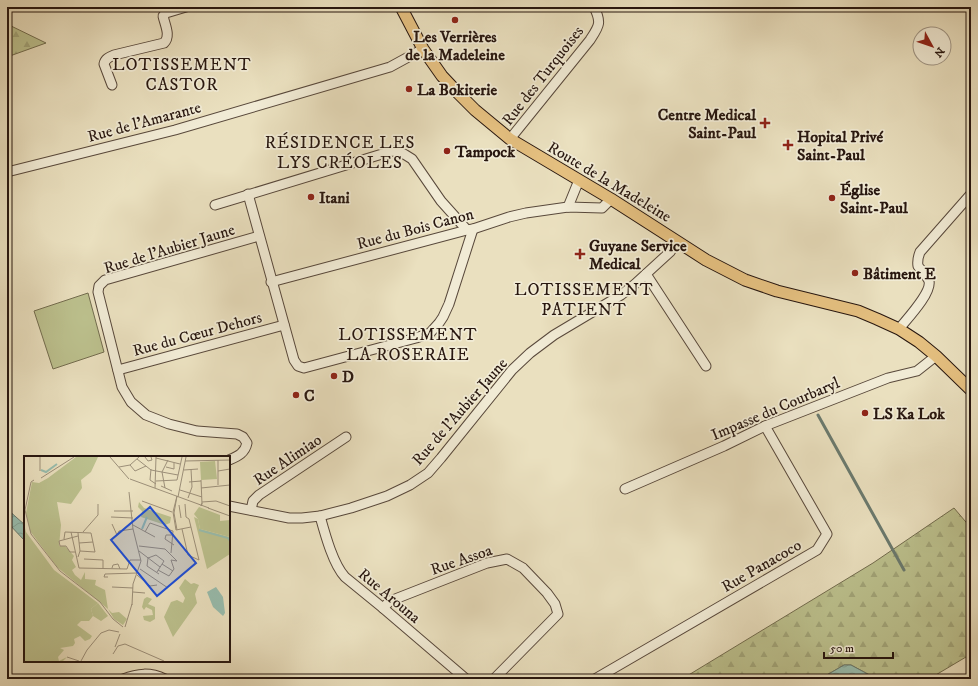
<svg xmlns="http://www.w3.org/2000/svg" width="978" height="686" viewBox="0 0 978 686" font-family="'IM FELL DW Pica',serif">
<defs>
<pattern id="forest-firs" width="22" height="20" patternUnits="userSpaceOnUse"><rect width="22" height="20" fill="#bcc18e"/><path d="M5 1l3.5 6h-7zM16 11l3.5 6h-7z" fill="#a2a579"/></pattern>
<pattern id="water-waves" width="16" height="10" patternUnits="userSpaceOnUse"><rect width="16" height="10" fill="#98bdae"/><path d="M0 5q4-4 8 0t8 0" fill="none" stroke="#83a294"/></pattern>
</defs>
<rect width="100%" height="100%" fill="#eae0bf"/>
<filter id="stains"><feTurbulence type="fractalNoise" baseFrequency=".005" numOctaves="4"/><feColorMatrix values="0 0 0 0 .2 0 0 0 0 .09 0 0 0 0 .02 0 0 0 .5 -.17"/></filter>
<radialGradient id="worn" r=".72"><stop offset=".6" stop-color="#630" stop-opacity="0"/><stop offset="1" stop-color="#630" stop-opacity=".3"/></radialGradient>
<g fill="url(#forest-firs)" stroke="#726c4e">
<polygon points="7,24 46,43 7,57"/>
<polygon points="954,508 971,528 971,654 929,679 877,679 851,665 844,665 820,679 682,679 873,563"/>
</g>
<polygon fill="#bcc18e" stroke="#726c4e" points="88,293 104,352 53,369 34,311"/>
<g fill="url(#water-waves)" stroke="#6b7a6e">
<polygon points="7,509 25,525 25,541 7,522"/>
<polygon points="844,665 851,665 877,679 820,679"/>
</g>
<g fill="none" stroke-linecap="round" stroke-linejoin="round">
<polyline stroke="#6b7a6e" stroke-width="3" points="818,415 904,570"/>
<defs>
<g id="minor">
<path d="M112 85 104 64C105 59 109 57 114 55L164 43C171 36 165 25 163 16L166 13 186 7"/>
<path d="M510 139 590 40C599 26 602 23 594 7"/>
<polyline points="7,172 175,130 390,67 423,49"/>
<polyline points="248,194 294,360 298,366 304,368 416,338 430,333 439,323 443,317 449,304 473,229"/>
<polyline points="215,205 392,151 399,152 404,154 412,159 441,201 467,230"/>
<polyline points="568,207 579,180"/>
<polyline points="646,274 706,366"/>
<polyline points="271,282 467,230 473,229 509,217 526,213 568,207 602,208 611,199"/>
<path d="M899 329C906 320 932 293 929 281 927 276 921 270 918 266 917 260 918 257 920 252L971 194"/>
<polyline points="118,370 284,325"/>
<path d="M229 460C238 456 245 453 247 443L243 437 237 434 197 431 169 424 146 415 131 402 122 387 98 292 99 286 105 280 259 236"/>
<polyline points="625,489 724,446 765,426 888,378 917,371 936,356"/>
<polyline points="229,506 289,518 302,518 320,516 351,508 387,496 410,485 428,473 441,458 512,370 530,353 554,335 621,295 635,284 670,252 677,241"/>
<polyline points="251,510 253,501 259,495 346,437"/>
<path d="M320 516C325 534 333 564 345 577L383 608 466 679"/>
<polyline points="383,608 390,601 487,563 507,559 523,568 547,593 555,604 558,614 494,679"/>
<path d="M123 679C138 673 150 672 165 679"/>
<polyline points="595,679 817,550 827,534 765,426"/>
</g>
<polyline id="major" points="401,7 423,49 442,76 458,93 475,110 510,139 611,199 706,260 745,280 777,291 858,311 877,319 899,329 919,342 936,356 971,390"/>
</defs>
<use href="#minor" stroke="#58483b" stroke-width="11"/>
<use href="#major" stroke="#27160f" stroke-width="13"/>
<use href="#minor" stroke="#f1ebd5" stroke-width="9"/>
<use href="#major" stroke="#e5c080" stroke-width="11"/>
</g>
<g fill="#8f2418" stroke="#f1ebd5" stroke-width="1.5">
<circle cx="455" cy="20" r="4"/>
<circle cx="409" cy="89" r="4"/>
<path d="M763 117h4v4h4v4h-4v4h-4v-4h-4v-4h4z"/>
<path d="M786 139h4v4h4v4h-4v4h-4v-4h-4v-4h4z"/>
<circle cx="447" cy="151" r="4"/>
<circle cx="311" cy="197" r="4"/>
<circle cx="832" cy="198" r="4"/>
<path d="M578 248h4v4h4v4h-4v4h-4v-4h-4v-4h4z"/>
<circle cx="855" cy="273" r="4"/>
<circle cx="334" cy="376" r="4"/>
<circle cx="296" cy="395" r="4"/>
<circle cx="865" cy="413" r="4"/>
</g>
<g text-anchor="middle" stroke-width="3.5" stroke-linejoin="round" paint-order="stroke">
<g font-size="16" font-weight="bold" fill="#27160f" stroke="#f1ebd5" text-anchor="start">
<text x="455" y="42" text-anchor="middle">Les Verrières<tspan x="455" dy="18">de la Madeleine</tspan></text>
<text x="417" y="95">La Bokiterie</text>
<text x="756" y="120" text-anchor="end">Centre Medical<tspan x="756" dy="18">Saint-Paul</tspan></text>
<text x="797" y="142">Hopital Privé<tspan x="797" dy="18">Saint-Paul</tspan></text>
<text x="455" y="157">Tampock</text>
<text x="840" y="195">Église<tspan x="840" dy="18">Saint-Paul</tspan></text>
<text x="319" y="203">Itani</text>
<text x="589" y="251">Guyane Service<tspan x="589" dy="18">Medical</tspan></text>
<text x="863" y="279">Bâtiment E</text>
<text x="342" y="382">D</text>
<text x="304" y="401">C</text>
<text x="873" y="419">LS Ka Lok</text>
</g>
<g font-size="16" fill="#27160f" stroke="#f1ebd5">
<text transform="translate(542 75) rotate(-52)" y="6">Rue des Turquoises</text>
<text transform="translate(144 121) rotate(-15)" y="6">Rue de l'Amarante</text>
<text transform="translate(610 181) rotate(31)" y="6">Route de la Madeleine</text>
<text transform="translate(415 228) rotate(-15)" y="6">Rue du Bois Canon</text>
<text transform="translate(169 248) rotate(-17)" y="6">Rue de l'Aubier Jaune</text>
<text transform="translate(197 333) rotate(-15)" y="6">Rue du Cœur Dehors</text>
<text transform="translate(775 408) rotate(-23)" y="6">Impasse du Courbaryl</text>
<text transform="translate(459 411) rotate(-49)" y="6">Rue de l'Aubier Jaune</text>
<text transform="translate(287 459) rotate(-34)" y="6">Rue Alimiao</text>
<text transform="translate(461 559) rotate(-19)" y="6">Rue Assoa</text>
<text transform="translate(761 565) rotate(-30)" y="6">Rue Panacoco</text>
<text transform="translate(390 595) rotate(40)" y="6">Rue Arouna</text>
</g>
<g font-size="17" letter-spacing="1" fill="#27160f" stroke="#f1ebd5">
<text x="182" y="70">LOTISSEMENT<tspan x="182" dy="20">CASTOR</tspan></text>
<text x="340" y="148">RÉSIDENCE LES<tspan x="340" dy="20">LYS CRÉOLES</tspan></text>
<text x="584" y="295">LOTISSEMENT<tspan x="584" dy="20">PATIENT</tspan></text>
<text x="408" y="340">LOTISSEMENT<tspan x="408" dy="20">LA ROSERAIE</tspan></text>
</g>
</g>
<g transform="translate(24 456)">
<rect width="206" height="206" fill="#eae0bf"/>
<path d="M191 5 193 23 177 24 176 6ZM170 61 174 63 176 73 206 81V98L183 113ZM74 147 84 160 77 165 69 160 67 153Z" fill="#bcc18e"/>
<path d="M115 46 120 52 147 61 146 67 141 69 117 61 118 55 114 51ZM161 123 167 128 170 127 175 129 171 138 173 147 149 181 140 161 147 146 153 144 159 147 161 142 155 132ZM123 141 128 143 124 148 131 151V163L126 166 120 164 119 160 129 159 128 154 122 151 120 154 118 151 120 143ZM84 153 88 157 95 156 103 163 99 169 90 163Z" fill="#bcc18e"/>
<path d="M52 1H74L67 16 57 24 58 32 47 48 33 46 37 69 35 90H41L50 100 48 104 52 111 48 114 51 119 57 124 61 116V123L72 124 71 129 81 134 84 153 33 111 6 75 2 57 8 26 15 27 24 22ZM0 68 2 76 30 114 74 147 67 153 69 160 65 165H57L53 169 68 180 66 183 61 185 56 180 50 183 51 187 49 190 36 192 40 194 34 201 35 205 43 201 39 205H0Z" fill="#bcc18e"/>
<path d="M175 51 196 59V65L206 64V81L176 73 174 63 170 58Z" fill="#bcc18e"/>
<path d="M192 131 199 141 201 157 199 160 189 151 183 136Z" fill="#98bdae"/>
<path fill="none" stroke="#98bdae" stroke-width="2" d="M17 14 22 16 33 8M118 73 123 61M175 74 204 82 206 85"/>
<path fill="none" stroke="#9c8f79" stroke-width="1" d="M16 1V15M86 1 105 23M121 1 124 5 128 4 127 1M132 2 156 8M113 3 127 14 154 19M194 4V29M161 5 206 4M106 9 111 15 122 10M95 11 106 9 115 1M142 11 150 13V7M127 13 126 24 132 28M160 14 174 13M194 15 206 13M17 22 50 1M106 23 185 52M10 24 7 26 1 54 7 78 36 115 76 146 89 163 99 171M177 24 178 48 177 50 178 47M132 25 153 24 158 1M165 26 177 25M137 30 148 35M131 32 132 1M141 32 138 16 144 4M177 32 206 29M156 34 178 41M105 36 109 73 117 105 109 128 108 149M154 41 162 1M164 42 168 31 167 13M118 45 148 56M178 46 192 45 206 50M161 48 162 61M155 49 157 62M184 52 206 60M90 55H109M87 61 109 62M88 68 93 79 95 75 109 73M109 69 131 81M158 73 164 99 175 104 165 63 162 61M152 74 149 56 153 40 150 57 153 74M152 74 167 71M47 76 55 112 103 113 106 104H117M59 76 74 59V48M121 76 126 67 149 75M54 77 56 95 54 101M40 83 41 76 67 77 71 96 56 95M55 87 69 86M150 89 141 83 142 79H150M115 90 141 93 153 105M115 95 136 111M51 96H46L42 90H36L35 85 54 80M147 97 149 75M124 102 132 99 140 105 133 116M124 102 123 110 135 118M60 103 79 104V113M138 108 149 115M88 112 89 109 94 108 96 113M116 113 144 132M134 114 145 120 150 113 147 104 153 105M113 119 126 130 133 129M84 121H80L81 118 113 117M88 131 109 132M109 136 121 137M101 171 108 148M91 191 96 178M89 198 94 190 101 188 140 205M43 201 55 205M57 205 63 194 77 177 85 174 95 176"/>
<path fill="#1d4ed8" fill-opacity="0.15" stroke="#1d4ed8" stroke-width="2" d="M126 51 172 107 133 140 87 84Z"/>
<rect width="206" height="206" fill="none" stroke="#27160f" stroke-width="2"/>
</g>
<rect width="978" height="686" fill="none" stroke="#eae0bf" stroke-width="24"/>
<rect x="8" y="8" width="962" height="670" fill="none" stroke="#27160f" stroke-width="2"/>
<rect x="12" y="12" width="954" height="662" fill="none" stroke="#27160f"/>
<g transform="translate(932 46) rotate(130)"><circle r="19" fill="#f1ebd5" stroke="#a09686"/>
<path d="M0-3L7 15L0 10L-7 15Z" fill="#8f2418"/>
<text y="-6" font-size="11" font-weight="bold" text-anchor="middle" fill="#27160f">N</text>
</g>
<path d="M824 652v6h69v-6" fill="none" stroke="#27160f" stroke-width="2"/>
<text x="830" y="652" font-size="12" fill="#27160f" stroke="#f1ebd5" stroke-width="3" paint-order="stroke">50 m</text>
<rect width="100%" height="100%" filter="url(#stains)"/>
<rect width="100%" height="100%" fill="url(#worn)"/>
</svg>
